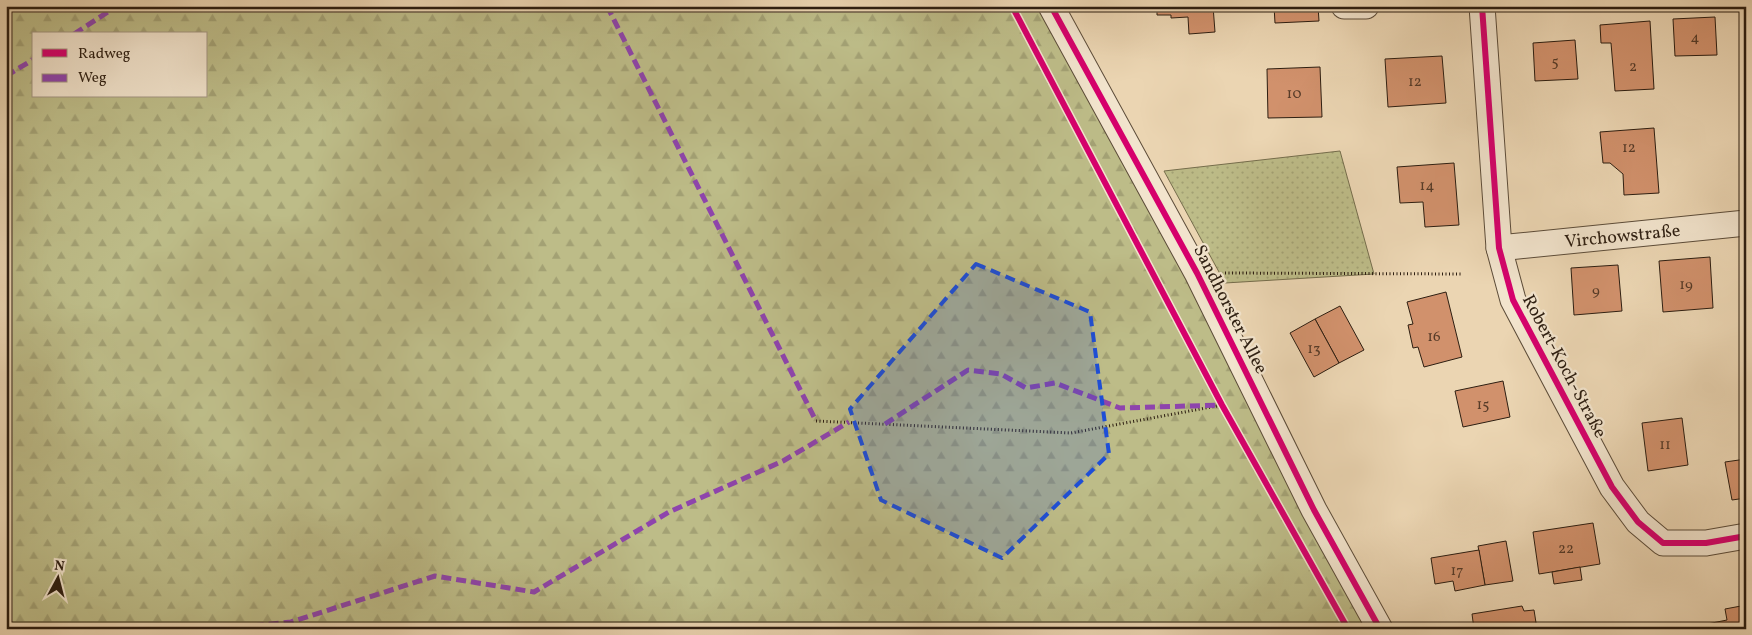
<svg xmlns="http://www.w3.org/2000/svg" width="1752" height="635" viewBox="0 0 1752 635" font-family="Vollkorn,serif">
<defs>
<pattern id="grass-dots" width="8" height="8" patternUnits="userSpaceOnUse" patternTransform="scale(1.25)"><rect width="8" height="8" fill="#bdbc88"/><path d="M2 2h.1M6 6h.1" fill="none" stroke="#a3a174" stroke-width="1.8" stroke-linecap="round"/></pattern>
<pattern id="forest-firs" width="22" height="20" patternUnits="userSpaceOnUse" patternTransform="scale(1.25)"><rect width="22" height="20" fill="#bdbc88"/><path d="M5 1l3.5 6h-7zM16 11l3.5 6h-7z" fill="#a3a174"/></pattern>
</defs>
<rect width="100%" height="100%" fill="#ebd5b2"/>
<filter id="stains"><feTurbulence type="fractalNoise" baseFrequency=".004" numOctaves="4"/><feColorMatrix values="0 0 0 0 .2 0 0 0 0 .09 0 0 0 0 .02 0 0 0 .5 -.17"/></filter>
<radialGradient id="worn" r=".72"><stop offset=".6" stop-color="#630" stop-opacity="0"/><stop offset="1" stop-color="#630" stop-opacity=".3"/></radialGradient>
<polygon fill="url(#grass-dots)" stroke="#756d4c" points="1340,151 1374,274 1225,283 1164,171"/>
<path fill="url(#forest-firs)" stroke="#756d4c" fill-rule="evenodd" d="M6 6H1053L1380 629H6ZM34 34H206V96H34Z"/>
<g fill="#d1916c" stroke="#2d1e11">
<polygon points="1157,6 1213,6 1215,32 1189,34 1188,17 1171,18 1171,15 1157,15"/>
<polygon points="1274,6 1318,6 1319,21 1275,23"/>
<polygon points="1715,17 1717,55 1675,56 1673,19"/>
<polygon points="1650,21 1654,89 1615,91 1611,43 1601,43 1600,25"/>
<polygon points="1575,40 1578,79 1535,81 1533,43"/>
<polygon points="1442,56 1446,103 1388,107 1385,59"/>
<polygon points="1320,67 1322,117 1268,118 1267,69"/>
<polygon points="1654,128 1659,193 1624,195 1623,174 1610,163 1603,163 1600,132"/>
<polygon points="1454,163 1459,225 1425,227 1423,202 1400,203 1397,167"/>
<polygon points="1743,256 1746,256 1746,303"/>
<polygon points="1710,257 1713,308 1663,312 1659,261"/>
<polygon points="1618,265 1622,311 1574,315 1571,268"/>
<polygon points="1446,292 1462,357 1424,367 1418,347 1413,348 1408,325 1413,324 1407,302"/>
<polygon points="1340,306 1364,350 1339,363 1315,319"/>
<polygon points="1315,319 1339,363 1314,377 1290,333"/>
<polygon points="1503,381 1510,417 1463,427 1455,391"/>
<polygon points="1682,418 1688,465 1648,471 1642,423"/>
<polygon points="1746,459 1746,498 1732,500 1725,462"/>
<polygon points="1593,523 1600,564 1539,574 1533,532"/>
<polygon points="1506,541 1513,581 1485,585 1478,546"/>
<polygon points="1479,550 1485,585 1455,591 1453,581 1435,584 1431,558"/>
<polygon points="1580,567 1582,580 1554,584 1552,572"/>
<polygon points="1522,606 1524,611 1534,610 1537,629 1474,629 1472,614"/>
<polygon points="1741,606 1746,629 1693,629 1692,627 1727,620 1725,609"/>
</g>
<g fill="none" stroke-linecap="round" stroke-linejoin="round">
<defs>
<g id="minor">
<polyline points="1051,6 1197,273 1314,510 1380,629"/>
<polyline points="1344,6 1366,6"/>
<polyline points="1482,6 1499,248 1513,300 1612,487 1638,522 1663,543 1706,543 1746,536"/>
<path id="s1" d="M1499 248 1746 223"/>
</g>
</defs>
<use href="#minor" stroke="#5c4c39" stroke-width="27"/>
<g stroke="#2d1e11" stroke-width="3" stroke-dasharray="1 2.5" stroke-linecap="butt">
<polyline points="1012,6 1222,405 1348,629"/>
<polyline points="1225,273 1461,274"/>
<polyline points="816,421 1071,433 1222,405"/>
</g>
<use href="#minor" stroke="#f2e4cd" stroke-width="25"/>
<g stroke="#8e44ad" stroke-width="5" stroke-dasharray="10 5" stroke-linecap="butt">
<polyline points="607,6 816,421"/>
<polyline points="74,34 117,6"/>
<polyline points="6,76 34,59"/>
<polyline points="885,424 968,370 1001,374 1026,388 1055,383 1120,408 1222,405"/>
<polyline points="224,629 291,622 435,576 534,592 669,512 783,461 849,422"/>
</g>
<defs>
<g id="cycleway">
<polyline points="1012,6 1222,405 1348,629"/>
<polyline points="1051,6 1197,273 1314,510 1380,629"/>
<polyline points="1482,6 1499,248 1513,300 1612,487 1638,522 1663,543 1706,543 1746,536"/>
</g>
</defs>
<use href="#cycleway" stroke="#f2e4cd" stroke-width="9"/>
<use href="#cycleway" stroke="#d6006c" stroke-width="6"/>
</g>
<path fill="#1d4ed8" fill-opacity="0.2" stroke="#1d4ed8" stroke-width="4" stroke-dasharray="10 6" stroke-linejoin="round" d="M976 264 1090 312 1109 454 1002 558 881 500 850 409Z"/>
<g text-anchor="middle" stroke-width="4.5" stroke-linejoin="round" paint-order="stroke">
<g font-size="15" fill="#563b28">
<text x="1695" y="42">4</text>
<text x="1555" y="66">5</text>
<text x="1633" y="71">2</text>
<text x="1415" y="86">12</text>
<text x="1294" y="98">10</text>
<text x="1629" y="152">12</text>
<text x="1427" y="190">14</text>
<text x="1686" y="289">19</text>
<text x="1596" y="295">9</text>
<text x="1434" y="341">16</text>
<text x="1314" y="353">13</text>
<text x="1483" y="409">15</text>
<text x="1665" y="449">11</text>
<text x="1566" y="553">22</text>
<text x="1457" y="575">17</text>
</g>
<g font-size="18" fill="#2d1e11" stroke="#f2e4cd">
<text dy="6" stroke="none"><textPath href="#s1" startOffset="124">Virchowstraße</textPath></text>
<text transform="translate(1231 309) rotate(63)" y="6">Sandhorster Allee</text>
<text transform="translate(1565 366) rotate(62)" y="6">Robert-Koch-Straße</text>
</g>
</g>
<rect width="1752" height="635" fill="none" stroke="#ebd5b2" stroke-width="25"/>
<rect x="8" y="8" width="1737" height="620" fill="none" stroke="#2d1e11" stroke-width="2.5"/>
<rect x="12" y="12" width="1727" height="610" fill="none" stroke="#2d1e11"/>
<rect x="32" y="32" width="175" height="65" fill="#f2e4cd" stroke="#a39582"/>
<rect x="42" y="49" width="25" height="8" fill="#d6006c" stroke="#a39582"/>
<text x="78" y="58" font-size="15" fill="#2d1e11">Radweg</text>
<rect x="42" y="74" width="25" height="8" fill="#8e44ad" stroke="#a39582"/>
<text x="78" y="82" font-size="15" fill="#2d1e11">Weg</text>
<g transform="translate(58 578) rotate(7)" stroke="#f2e4cd" stroke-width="4" paint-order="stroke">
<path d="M0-4L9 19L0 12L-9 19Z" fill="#2d1e11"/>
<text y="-8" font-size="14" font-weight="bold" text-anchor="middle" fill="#2d1e11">N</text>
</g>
<rect width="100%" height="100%" filter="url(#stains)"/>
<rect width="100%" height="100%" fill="url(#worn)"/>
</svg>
